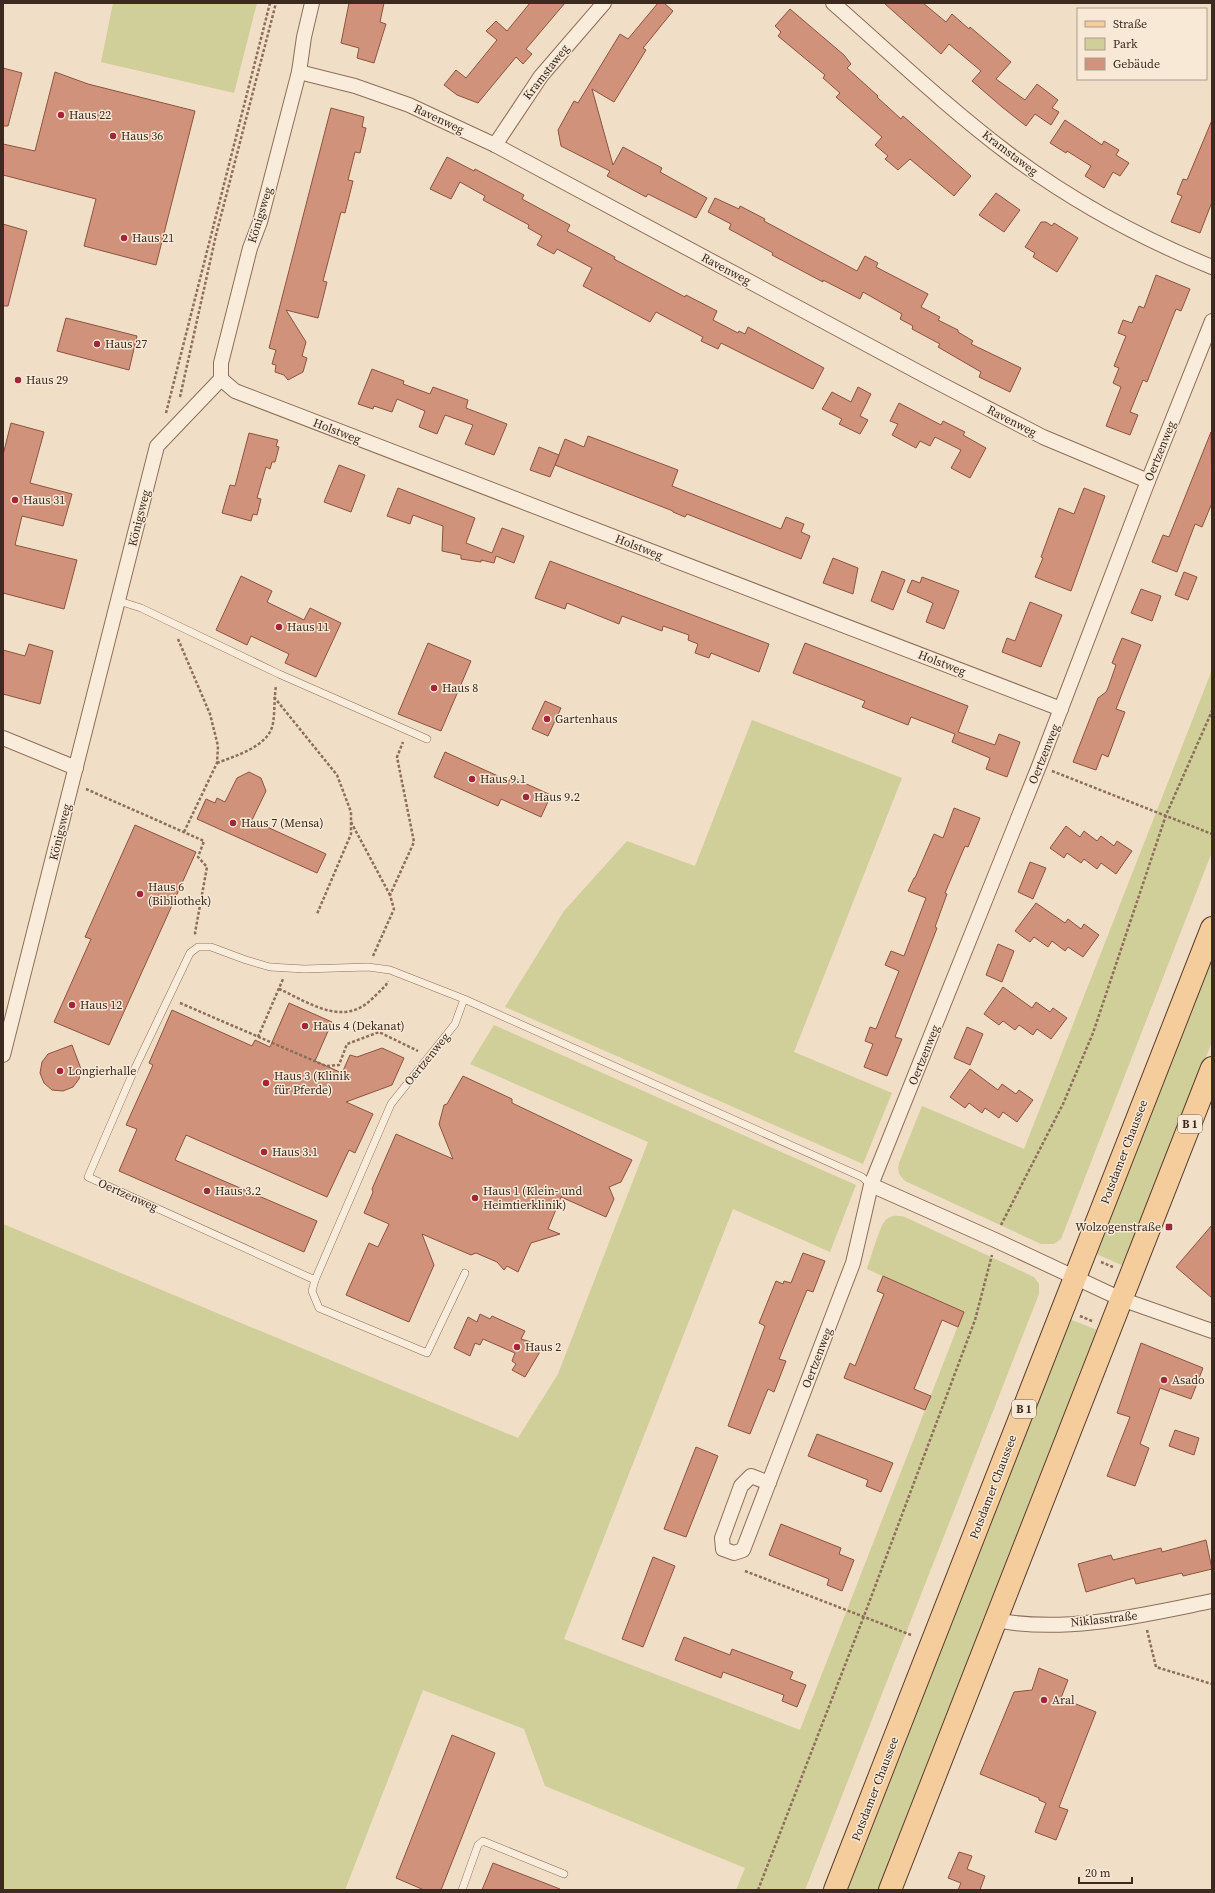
<svg xmlns="http://www.w3.org/2000/svg" width="1215" height="1893" viewBox="0 0 1215 1893" font-family="'Source Serif 4',serif">
<rect width="100%" height="100%" fill="#f1dec6"/>
<g fill="#d0ce99">
<polygon points="113,3 257,3 234,93 101,62"/>
<path d="M1212 670V852L1061 1239 1054 1244H1041L905 1181C899 1175 897 1171 899 1163L922 1106 1024 1149Z"/>
<polygon points="752,720 902,778 794,1052 892,1093 863,1164 505,1007 564,911 627,841 695,866"/>
<polygon points="1212,952 1212,1042 1124,1266 1094,1253"/>
<path d="M494 1025 856 1185 830 1252 733 1209 564 1639 800 1730 963 1313 867 1269C870 1260 880 1227 884 1222 890 1214 900 1215 907 1218L1034 1277 1039 1284V1294L805 1890H736L745 1868 545 1786 524 1729 423 1690 345 1890H3V1224L518 1438 558 1374 648 1142 470 1064Z"/>
<polygon points="1069,1319 1100,1331 880,1890 845,1890"/>
</g>
<g fill="#d0927a" stroke="#8d533f">
<polygon points="349,3 384,3 380,22 386,24 374,63 357,58 359,48 341,43"/>
<polygon points="530,3 565,3 526,49 532,54 523,64 516,57 478,103 457,95 444,85 456,70 466,78 497,40 486,31 496,21 507,31"/>
<polygon points="658,3 664,3 673,11 643,48 646,50 614,102 592,89 613,165 623,147 662,168 660,172 707,198 696,218 648,194 646,197 607,176 610,171 561,146 558,130 574,101 578,103 620,34 628,39"/>
<polygon points="884,3 923,3 946,22 952,14 969,29 970,27 1011,62 996,79 1025,100 1037,84 1058,100 1052,108 1059,112 1051,125 1035,114 1026,126 1002,107 972,81 981,71 949,44 941,54"/>
<polygon points="790,9 844,55 851,64 847,68 878,96 877,97 901,119 903,116 971,176 954,196 910,159 898,170 885,159 888,156 875,145 882,137 836,97 840,93 823,78 825,75 778,36 781,32 775,26"/>
<polygon points="3,68 22,73 8,126 3,126"/>
<polygon points="55,72 88,84 195,111 156,265 84,246 96,199 3,175 3,144 35,151"/>
<polygon points="331,108 364,117 362,127 366,128 360,153 355,152 348,180 353,181 345,213 341,212 323,281 327,282 318,318 286,310 306,342 302,356 307,358 303,372 288,380 284,375 275,372 276,365 272,364 276,350 269,348"/>
<polygon points="1065,120 1102,145 1104,141 1119,150 1116,155 1129,163 1120,176 1113,172 1104,188 1085,176 1091,166 1067,151 1066,153 1050,143"/>
<polygon points="1212,120 1212,202 1200,233 1171,222 1182,196 1177,194 1183,179 1187,180"/>
<polygon points="447,157 474,171 475,169 524,195 522,199 570,225 567,231 615,257 614,259 685,297 686,295 717,311 713,320 738,333 739,331 745,334 748,327 824,368 813,389 721,343 718,349 701,341 703,337 656,312 650,322 583,286 592,268 557,249 554,254 537,245 542,236 528,228 529,225 483,200 485,196 460,182 451,199 430,189"/>
<polygon points="996,193 1020,210 1004,232 979,215"/>
<polygon points="715,198 739,209 740,206 765,219 764,221 857,271 865,256 878,263 876,267 928,294 921,307 940,317 938,320 958,330 958,332 973,341 971,344 1021,368 1010,392 979,377 981,372 938,347 940,344 912,329 913,326 900,319 902,314 863,292 860,299 823,280 823,282 772,255 773,253 729,229 731,224 708,212"/>
<polygon points="1041,222 1046,222 1052,226 1054,223 1078,238 1057,272 1033,257 1035,253 1025,247"/>
<polygon points="3,224 27,231 8,306 3,306"/>
<polygon points="1156,275 1190,289 1181,311 1176,309 1147,382 1143,380 1130,412 1138,415 1130,435 1106,426 1121,387 1113,383 1119,368 1114,366 1126,336 1118,333 1123,320 1132,323 1139,306 1144,308"/>
<polygon points="66,318 137,336 129,370 57,351"/>
<polygon points="372,369 404,381 403,384 430,394 433,387 468,400 466,408 507,424 494,455 465,444 473,425 445,415 437,434 419,427 425,411 397,399 392,412 374,406 373,409 358,404"/>
<polygon points="858,387 871,394 860,416 868,420 860,434 839,424 842,419 822,409 832,392 851,402"/>
<polygon points="899,403 941,425 943,421 965,432 963,435 986,448 970,478 951,468 961,450 935,437 930,446 920,441 916,448 892,435 898,424 890,421"/>
<polygon points="11,423 44,432 30,483 72,494 63,526 22,516 15,545 77,560 64,609 3,593 3,455"/>
<polygon points="1211,432 1212,503 1202,527 1195,524 1177,572 1152,562 1163,535 1169,537"/>
<polygon points="249,433 278,440 276,446 279,447 275,462 272,462 270,469 266,467 257,498 261,499 257,515 253,514 251,521 222,513 230,485 235,486"/>
<polygon points="588,436 678,470 672,486 781,529 786,517 804,524 801,532 810,536 801,559 687,514 685,517 673,512 673,511 555,465 565,439 584,447"/>
<polygon points="539,447 559,455 550,477 530,470"/>
<polygon points="339,465 365,475 351,512 324,502"/>
<polygon points="398,488 475,518 466,543 492,553 502,528 524,536 514,563 496,556 494,563 481,560 481,562 461,559 461,555 442,551 443,526 413,515 410,524 387,516"/>
<polygon points="1084,488 1105,496 1071,591 1035,577 1043,558 1041,557 1059,508 1074,514"/>
<polygon points="833,558 858,568 853,594 823,583"/>
<polygon points="550,561 769,644 759,672 711,653 709,658 695,653 698,644 688,640 689,635 663,626 662,631 622,616 619,624 567,603 565,609 535,598"/>
<polygon points="882,571 905,580 893,610 871,601"/>
<polygon points="1184,572 1197,577 1188,600 1175,595"/>
<polygon points="241,576 272,591 267,602 304,620 310,608 341,623 316,677 285,663 289,654 251,636 247,645 216,630"/>
<polygon points="922,577 959,591 944,629 926,622 933,603 907,592 912,580 920,583"/>
<polygon points="1141,589 1161,596 1152,621 1131,613"/>
<polygon points="1030,602 1062,615 1041,667 1002,652 1007,638 1015,641"/>
<polygon points="1122,638 1141,645 1116,709 1125,712 1108,757 1102,754 1096,770 1073,762 1098,698 1106,692 1108,688 1116,665 1112,663"/>
<polygon points="428,643 471,661 441,731 398,714"/>
<polygon points="805,643 968,706 958,732 995,745 999,734 1020,742 1007,777 986,769 990,758 952,742 955,734 911,717 908,725 862,707 865,701 793,673"/>
<polygon points="29,644 53,651 40,704 3,694 3,650 25,656"/>
<polygon points="545,701 561,708 548,736 532,729"/>
<polygon points="445,752 509,781 511,777 551,795 541,817 501,799 498,806 434,777"/>
<polygon points="249,772 261,778 266,791 252,820 326,854 317,873 197,819 206,799 215,803 217,798 225,802 237,778"/>
<polygon points="954,808 980,818 968,847 965,846 945,893 947,894 935,927 937,928 895,1037 902,1039 887,1076 864,1067 873,1044 865,1041 870,1027 876,1029 899,971 885,965 891,951 904,956 926,898 908,891 914,878 915,878 934,834 943,838"/>
<polygon points="135,825 196,852 109,1045 54,1022 91,939 85,937"/>
<polygon points="1066,826 1080,837 1084,831 1097,841 1101,836 1114,846 1117,841 1132,851 1116,874 1101,863 1097,869 1084,859 1081,863 1067,853 1064,858 1050,848"/>
<polygon points="1030,862 1046,868 1033,899 1018,892"/>
<polygon points="1036,903 1065,923 1068,919 1081,929 1084,924 1099,935 1083,957 1068,947 1065,951 1052,941 1048,947 1034,937 1030,942 1015,931"/>
<polygon points="998,944 1014,951 1002,982 986,975"/>
<polygon points="1003,987 1032,1008 1036,1002 1050,1012 1053,1008 1067,1018 1051,1039 1037,1029 1033,1035 1019,1025 1015,1030 1003,1021 999,1025 984,1014"/>
<polygon points="289,1003 332,1022 315,1061 342,1073 350,1055 357,1057 382,1048 404,1058 392,1085 346,1102 373,1114 355,1153 349,1150 327,1197 186,1135 175,1160 317,1221 304,1252 119,1171 137,1129 126,1125 153,1065 149,1063 172,1010 252,1046 255,1040 270,1047"/>
<polygon points="967,1027 983,1034 970,1065 954,1058"/>
<polygon points="72,1045 81,1069 79,1079 73,1087 63,1091 52,1090 44,1083 40,1073 42,1062 48,1054"/>
<polygon points="970,1069 998,1090 1002,1084 1016,1094 1019,1090 1033,1100 1017,1122 1003,1112 999,1118 985,1108 982,1113 969,1103 965,1108 950,1097"/>
<polygon points="463,1076 512,1099 512,1103 632,1160 621,1182 609,1187 614,1199 606,1217 561,1197 548,1229 560,1234 531,1243 518,1272 507,1266 504,1270 497,1262 476,1253 471,1255 422,1234 434,1265 409,1322 346,1295 369,1243 378,1247 389,1224 364,1213 373,1192 372,1189 396,1134 453,1159 439,1124 444,1105 447,1104"/>
<polygon points="1212,1225 1212,1298 1176,1267"/>
<polygon points="803,1253 825,1261 813,1292 807,1290 779,1359 786,1361 774,1392 768,1389 750,1434 728,1426 765,1326 759,1323 776,1281 783,1284 784,1281 791,1283"/>
<polygon points="883,1276 964,1312 958,1327 942,1320 914,1389 931,1396 925,1410 844,1378 850,1363 855,1366 884,1294 877,1291"/>
<polygon points="480,1314 490,1319 492,1316 525,1331 521,1339 531,1342 530,1345 541,1350 525,1377 512,1370 516,1364 512,1361 515,1353 483,1339 480,1345 475,1343 470,1356 454,1348 468,1317 477,1322"/>
<polygon points="1141,1343 1203,1368 1191,1399 1160,1388 1140,1444 1149,1448 1135,1486 1107,1476 1130,1417 1117,1413"/>
<polygon points="1175,1430 1199,1438 1194,1455 1169,1446"/>
<polygon points="817,1434 893,1463 881,1492 866,1486 868,1480 808,1456"/>
<polygon points="696,1447 718,1456 686,1537 664,1529"/>
<polygon points="781,1524 841,1548 839,1554 854,1560 842,1591 827,1585 829,1579 769,1555"/>
<polygon points="1206,1540 1212,1569 1183,1576 1182,1573 1136,1584 1134,1578 1086,1592 1078,1564 1111,1555 1113,1560 1161,1548 1162,1552"/>
<polygon points="653,1557 675,1566 643,1647 622,1639"/>
<polygon points="684,1637 730,1655 732,1649 793,1672 790,1679 806,1685 797,1707 782,1701 784,1695 723,1672 721,1678 675,1660"/>
<polygon points="1039,1668 1068,1680 1061,1698 1096,1712 1059,1807 1068,1810 1056,1840 1035,1832 1046,1803 1039,1800 1039,1798 980,1774 1014,1692 1032,1690"/>
<polygon points="452,1735 495,1753 441,1890 424,1890 396,1878"/>
<polygon points="959,1852 972,1856 967,1869 985,1876 980,1890 958,1890 961,1883 948,1878"/>
<polygon points="493,1863 560,1889 560,1890 482,1890"/>
</g>
<g fill="none" stroke-linecap="round" stroke-linejoin="round">
<defs>
<g id="service">
<polyline points="119,601 141,608 279,674 427,739"/>
<polyline points="464,999 455,1024 391,1104 315,1280 88,1177 135,1068 190,953 198,947 211,947 246,960 270,967 304,969 368,967 390,970 464,999 862,1177 871,1185"/>
<polyline points="315,1280 312,1291 319,1308 427,1353 465,1273"/>
<polyline points="462,1890 478,1845 483,1841 564,1874"/>
</g>
<g id="minor">
<path d="M833 3C891 54 948 108 1009 154 1072 201 1140 238 1212 267"/>
<polyline points="299,72 355,86 409,105 495,145 935,381 1043,437 1148,481"/>
<polyline points="495,145 541,76 604,3"/>
<polyline points="221,379 235,391 1061,709"/>
<polyline points="3,738 76,768"/>
<polyline points="3,1055 157,446 221,379 221,363 250,248 260,222 299,72 304,37 312,3"/>
<polyline points="871,1185 995,1240 1121,1299 1212,1331"/>
<polyline points="769,1483 751,1476 741,1486 722,1538 723,1549 734,1553 743,1550 853,1263 871,1185 1039,766 1148,481 1212,321"/>
<path d="M995 1620C1066 1634 1143 1615 1212 1601"/>
</g>
<g id="primary">
<polyline points="835,1890 1212,928"/>
<polyline points="890,1890 1212,1068"/>
</g>
</defs>
<use href="#service" stroke="#8d6e5a" stroke-width="8"/>
<use href="#minor" stroke="#8d6e5a" stroke-width="16"/>
<use href="#primary" stroke="#5b3d2e" stroke-width="24"/>
<g stroke="#8d6e5a" stroke-width="2.5" stroke-dasharray="3 2" stroke-linecap="butt">
<polyline points="180,397 216,235 276,3"/>
<polyline points="166,413 270,3"/>
<polyline points="178,639 210,714 218,746 217,763 184,832"/>
<polyline points="274,697 337,775 351,812 351,834 317,914"/>
<path d="M217 763C235 756 270 746 273 723 275 711 274 699 276 686"/>
<polyline points="1052,771 1212,834"/>
<polyline points="86,789 204,841 198,857 207,867 195,933 196,936"/>
<polyline points="351,822 390,895"/>
<polyline points="373,956 394,909 390,895 414,842 397,757 403,742"/>
<path d="M279 989C304 1000 336 1023 363 1006 371 1001 379 992 386 985L388 981"/>
<polyline points="180,1003 326,1066 339,1065 347,1044 379,1032 418,1051"/>
<polyline points="258,1037 283,979"/>
<polyline points="1001,1225 1063,1104 1093,1033 1166,815 1212,711"/>
<polyline points="1101,1262 1113,1267"/>
<polyline points="1080,1316 1092,1321"/>
<polyline points="745,1571 911,1635"/>
<polyline points="1147,1630 1156,1667 1212,1684"/>
<polyline points="758,1890 864,1616 975,1320 992,1255"/>
</g>
<use href="#service" stroke="#faecda" stroke-width="7"/>
<use href="#minor" stroke="#faecda" stroke-width="14"/>
<use href="#primary" stroke="#f5cd9d" stroke-width="22"/>
</g>
<g fill="#9f2739" stroke="#f7e9d6" stroke-width="1.5">
<circle cx="61" cy="115" r="4"/>
<circle cx="113" cy="136" r="4"/>
<circle cx="124" cy="238" r="4"/>
<circle cx="97" cy="344" r="4"/>
<circle cx="18" cy="380" r="4"/>
<circle cx="15" cy="500" r="4"/>
<circle cx="279" cy="627" r="4"/>
<circle cx="434" cy="688" r="4"/>
<circle cx="547" cy="719" r="4"/>
<circle cx="472" cy="779" r="4"/>
<circle cx="526" cy="797" r="4"/>
<circle cx="233" cy="823" r="4"/>
<circle cx="140" cy="894" r="4"/>
<circle cx="72" cy="1005" r="4"/>
<circle cx="305" cy="1026" r="4"/>
<circle cx="60" cy="1071" r="4"/>
<circle cx="266" cy="1083" r="4"/>
<circle cx="264" cy="1152" r="4"/>
<circle cx="207" cy="1191" r="4"/>
<circle cx="475" cy="1198" r="4"/>
<rect x="1165" y="1223" width="8" height="8" rx="2"/>
<circle cx="517" cy="1347" r="4"/>
<circle cx="1164" cy="1380" r="4"/>
<circle cx="1044" cy="1700" r="4"/>
</g>
<g text-anchor="middle" stroke-width="3" stroke-linejoin="round" paint-order="stroke">
<g fill="#f7e9d6" stroke="#746356" stroke-width="1">
<rect x="1178" y="1115" width="24" height="18" rx="3"/>
<rect x="1012" y="1400" width="24" height="18" rx="3"/>
</g>
<g font-size="11" font-weight="bold" fill="#3c291f">
<text x="1190" y="1128">B 1</text>
<text x="1024" y="1413">B 1</text>
</g>
<g font-size="12" fill="#3c291f" stroke="#f7e9d6">
<text transform="translate(546 72) rotate(-52)" y="4">Kramstaweg</text>
<text transform="translate(439 119) rotate(25)" y="4">Ravenweg</text>
<text transform="translate(1010 153) rotate(37)" y="4">Kramstaweg</text>
<text transform="translate(260 215) rotate(-73)" y="4">Königsweg</text>
<text transform="translate(726 269) rotate(28)" y="4">Ravenweg</text>
<text transform="translate(1012 421) rotate(27)" y="4">Ravenweg</text>
<text transform="translate(337 431) rotate(21)" y="4">Holstweg</text>
<text transform="translate(1160 451) rotate(-68)" y="4">Oertzenweg</text>
<text transform="translate(139 518) rotate(-76)" y="4">Königsweg</text>
<text transform="translate(639 547) rotate(21)" y="4">Holstweg</text>
<text transform="translate(942 663) rotate(21)" y="4">Holstweg</text>
<text transform="translate(1044 754) rotate(-68)" y="4">Oertzenweg</text>
<text transform="translate(60 832) rotate(-76)" y="4">Königsweg</text>
<text transform="translate(924 1055) rotate(-68)" y="4">Oertzenweg</text>
<text transform="translate(427 1059) rotate(-51)" y="4">Oertzenweg</text>
<text transform="translate(1124 1152) rotate(-69)" y="4">Potsdamer Chaussee</text>
<text transform="translate(128 1195) rotate(24)" y="4">Oertzenweg</text>
<text transform="translate(817 1358) rotate(-69)" y="4">Oertzenweg</text>
<text transform="translate(993 1487) rotate(-69)" y="4">Potsdamer Chaussee</text>
<text transform="translate(1104 1619) rotate(-6)" y="4">Niklasstraße</text>
<text transform="translate(875 1789) rotate(-69)" y="4">Potsdamer Chaussee</text>
</g>
<g font-size="12" fill="#3c291f" stroke="#f7e9d6" text-anchor="start">
<text x="69" y="119">Haus 22</text>
<text x="121" y="140">Haus 36</text>
<text x="132" y="242">Haus 21</text>
<text x="105" y="348">Haus 27</text>
<text x="26" y="384">Haus 29</text>
<text x="23" y="504">Haus 31</text>
<text x="287" y="631">Haus 11</text>
<text x="442" y="692">Haus 8</text>
<text x="555" y="723">Gartenhaus</text>
<text x="480" y="783">Haus 9.1</text>
<text x="534" y="801">Haus 9.2</text>
<text x="241" y="827">Haus 7 (Mensa)</text>
<text x="148" y="891">Haus 6<tspan x="148" dy="14">(Bibliothek)</tspan></text>
<text x="80" y="1009">Haus 12</text>
<text x="313" y="1030">Haus 4 (Dekanat)</text>
<text x="68" y="1075">Longierhalle</text>
<text x="274" y="1080">Haus 3 (Klinik<tspan x="274" dy="14">für Pferde)</tspan></text>
<text x="272" y="1156">Haus 3.1</text>
<text x="215" y="1195">Haus 3.2</text>
<text x="483" y="1195">Haus 1 (Klein- und<tspan x="483" dy="14">Heimtierklinik)</tspan></text>
<text x="1161" y="1231" text-anchor="end">Wolzogenstraße</text>
<text x="525" y="1351">Haus 2</text>
<text x="1172" y="1384">Asado</text>
<text x="1052" y="1704">Aral</text>
</g>
</g>
<rect width="1215" height="1893" fill="none" stroke="#3c291f" stroke-width="8"/>
<rect x="1077" y="8" width="130" height="72" fill="#f7e9d6" stroke="#ac9c8d"/>
<rect x="1085" y="21" width="20" height="6" fill="#f5cd9d" stroke="#ac9c8d"/>
<text x="1113" y="28" font-size="12" fill="#3c291f">Straße</text>
<rect x="1085" y="38" width="20" height="12" fill="#d0ce99" stroke="#ac9c8d"/>
<text x="1113" y="48" font-size="12" fill="#3c291f">Park</text>
<rect x="1085" y="58" width="20" height="12" fill="#d0927a" stroke="#ac9c8d"/>
<text x="1113" y="68" font-size="12" fill="#3c291f">Gebäude</text>
<path d="M1079 1877v6h53v-6" fill="none" stroke="#3c291f" stroke-width="2"/>
<text x="1085" y="1877" font-size="12" fill="#3c291f" stroke="#f7e9d6" stroke-width="3" paint-order="stroke">20 m</text>
</svg>
